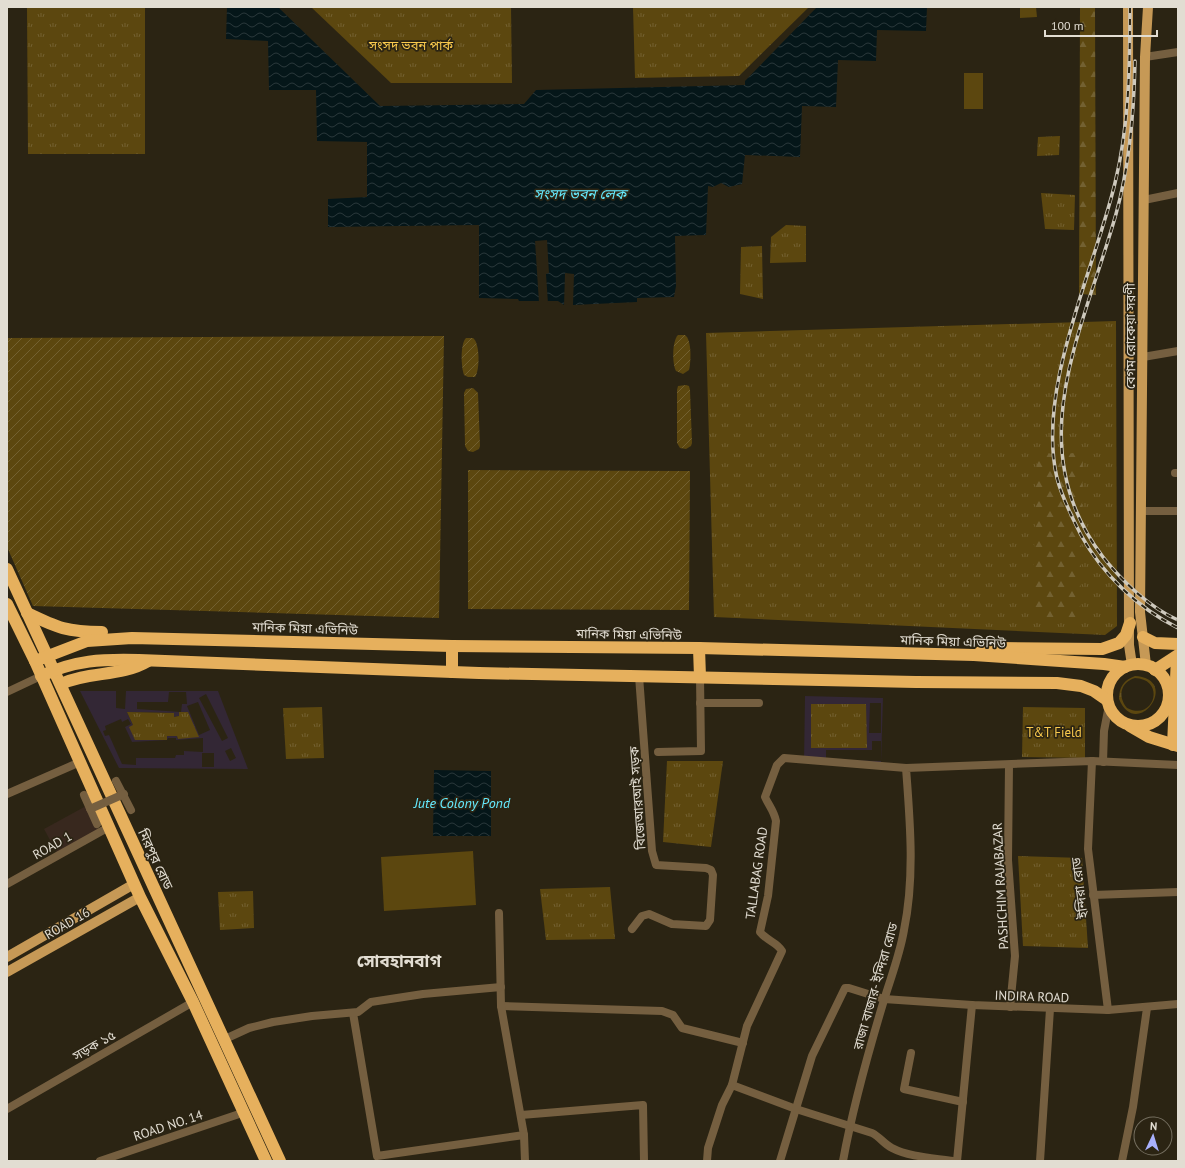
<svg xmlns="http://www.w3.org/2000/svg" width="1185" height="1168" viewBox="0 0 1185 1168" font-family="'PT Sans','Noto Sans Bengali',sans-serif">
<defs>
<pattern id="grass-tufts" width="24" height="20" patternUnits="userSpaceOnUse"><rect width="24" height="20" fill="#5c470f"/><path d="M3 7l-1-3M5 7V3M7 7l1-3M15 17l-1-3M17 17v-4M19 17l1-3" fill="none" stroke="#736131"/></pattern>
<pattern id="forest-firs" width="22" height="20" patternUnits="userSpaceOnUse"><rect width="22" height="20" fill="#5c470f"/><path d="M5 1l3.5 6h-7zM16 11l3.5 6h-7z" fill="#736131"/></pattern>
<pattern id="garden-furrows" width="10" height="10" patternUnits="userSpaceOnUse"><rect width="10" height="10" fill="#5c470f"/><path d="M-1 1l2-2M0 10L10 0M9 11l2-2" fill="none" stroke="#736131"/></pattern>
<pattern id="water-waves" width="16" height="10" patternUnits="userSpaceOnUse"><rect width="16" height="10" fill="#051619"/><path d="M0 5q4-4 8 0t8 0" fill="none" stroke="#29373a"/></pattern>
</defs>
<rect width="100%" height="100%" fill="#2b2413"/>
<g fill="#332735" fill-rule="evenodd">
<path d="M80 691H218L248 769 119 768ZM116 691H126L125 709 116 708ZM169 692H186L187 704H182L181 712 137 709V702H168ZM206 694 228 738 222 741 199 698ZM198 702 210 730 199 735 187 706ZM127 712 174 713V717L179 716 178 739 177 736H167V739L133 725ZM121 719 122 722 128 719 131 724 125 727 132 742 167 740 168 738H176V740L203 738V752L184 751V755H176L175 758H136V765L122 764 109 735 105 736 103 731 106 730 105 726ZM231 748 236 758 230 761 225 751ZM202 753H214V767H202Z"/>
<path d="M805 696 883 698 881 763 804 762ZM870 703H881V733H869ZM872 741H881V761L826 760V750H872Z"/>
</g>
<polygon fill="#38281e" points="86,806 98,829 57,853 44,829"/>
<g fill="url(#grass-tufts)" fill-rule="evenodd">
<polygon points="27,7 145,7 145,154 28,154"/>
<polygon points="311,7 511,7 512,83 391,83"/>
<polygon points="633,7 809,7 739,76 635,78"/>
<polygon points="1060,136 1059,155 1037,156 1038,137"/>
<polygon points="1041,193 1075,195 1074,230 1045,229"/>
<polygon points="786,225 806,226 806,262 770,263 771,237"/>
<polygon points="762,246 763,299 740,294 741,247"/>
<polygon points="1116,321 1117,626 1105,635 714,617 706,333"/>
<path d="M1135 676C1182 679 1137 742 1119 699 1119 687 1124 680 1135 676ZM1135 678C1166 679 1155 722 1127 708 1117 696 1121 682 1135 678Z"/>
<polygon points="811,704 866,704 867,748 811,748"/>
<polygon points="322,707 324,758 286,759 283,708"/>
<polygon points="1023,707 1085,708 1085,758 1022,757"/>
<polygon points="127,712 174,713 174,717 179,716 179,712 188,712 199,737 178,739 177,736 167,736 167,740 135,740 129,727 133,725"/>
<polygon points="667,761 723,761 711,847 663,842"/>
<polygon points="1018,856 1082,858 1088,948 1023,946"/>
<polygon points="610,887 615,939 546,940 540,889"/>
<polygon points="253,891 254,928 220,930 218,892"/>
</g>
<g fill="url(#forest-firs)">
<polygon points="1080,7 1095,7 1096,295 1079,294"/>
<polygon points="1083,453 1080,619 1032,617 1037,454"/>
</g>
<g fill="url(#garden-furrows)">
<path d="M678 335H685C692 340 691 362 689 370L683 374 676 371C672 364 672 341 678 335Z"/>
<polygon points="444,336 439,618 33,606 7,547 7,338"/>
<path d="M466 338H473C480 343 480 370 475 377H468L464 375C461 367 460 344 466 338Z"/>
<polygon points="686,385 689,386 690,390 692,443 691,446 686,449 680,448 677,443 677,390 678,386"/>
<polygon points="473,388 478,393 480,446 479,449 473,452 468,451 465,446 464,393 466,389"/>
<polygon points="468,470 690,471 689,610 468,609"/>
</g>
<g fill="#5c470f">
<polygon points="1020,7 1036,7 1037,17 1020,18"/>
<rect x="964" y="73" width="19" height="36"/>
<polygon points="473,851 476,905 384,911 381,857"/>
</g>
<g fill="url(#water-waves)">
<polygon points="227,7 278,7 380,106 524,104 536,90 745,85 745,81 817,7 927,7 926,31 877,30 876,61 838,60 836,107 802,106 800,157 745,155 742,184 729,187 721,183 713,187 708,186 706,235 675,236 676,286 674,297 637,298 637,302 573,305 564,305 558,301 519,301 518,299 479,298 479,225 328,227 328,199 367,197 367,142 317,141 316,90 269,90 268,41 226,39"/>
<polygon points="434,770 491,771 491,836 433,836"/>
</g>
<g fill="#2b2413">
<polygon points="547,240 549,273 546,274 548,303 539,303 535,241"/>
<polygon points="565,273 574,274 573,305 564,305"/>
</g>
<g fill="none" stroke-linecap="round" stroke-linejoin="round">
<g stroke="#755f40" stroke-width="8">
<polyline points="1145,57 1178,52"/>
<polyline points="1144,200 1178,193"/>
<polyline points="1143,357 1178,351"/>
<polyline points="1175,473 1178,473"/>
<polyline points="1141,511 1178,511"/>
<polyline points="7,692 41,676"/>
<polyline points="700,703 759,703"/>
<polyline points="658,752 701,751 700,677"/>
<polyline points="1092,761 1088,849 1108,1010"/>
<polyline points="1103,762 1104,731 1109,705"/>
<polyline points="1009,765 1008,860 1015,956 1010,1007"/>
<polyline points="116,781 131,810"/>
<polyline points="7,794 80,762"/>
<polyline points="84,795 97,824"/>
<polyline points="7,884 109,827"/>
<polyline points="1093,895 1178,892"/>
<polyline points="632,929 642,916 649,914 672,924 706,926 710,920 713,875 711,870 706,868 656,865 652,851 639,676"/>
<polyline points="501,1006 662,1011 673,1015 682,1028 743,1043"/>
<polyline points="353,1013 377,1156 524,1135 501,1006 499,913"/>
<polyline points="225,1039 249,1028 273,1022 312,1016 358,1012 371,1002 423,994 501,987"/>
<polyline points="911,1053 904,1089 963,1102"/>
<path d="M732 1085 796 1109 872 1133C880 1137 884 1144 892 1148 909 1157 934 1158 953 1161"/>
<polyline points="7,1109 193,1002"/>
<polyline points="521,1115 643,1105 644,1161"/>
<polyline points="524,1135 525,1161"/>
<polyline points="100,1161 245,1112"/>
<path d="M707 1161 708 1148 722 1105 732 1085 747 1026 782 951C777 942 767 941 760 932L768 896 776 821C774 811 769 806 765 797L777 765 784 758 906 768"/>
<polyline points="780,1161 812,1056 845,988 849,988 884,999 972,1005 1108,1010 1178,1004"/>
<path d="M843 1161C853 1106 868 1053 884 1000 891 977 900 954 904 930 915 877 910 821 906 768L1092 761 1178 765"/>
<polyline points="957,1161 972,1005"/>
<polyline points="1040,1161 1050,1009"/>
<polyline points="1122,1161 1133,1107 1147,1008"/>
</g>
<g stroke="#c69956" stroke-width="10">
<polyline points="1128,7 1129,645 1132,665"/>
<polyline points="1146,665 1140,612 1145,57 1148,7"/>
<polyline points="7,957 134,884"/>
<polyline points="7,972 140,897"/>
</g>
<g stroke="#e6b05d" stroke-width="12">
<polyline points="7,569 280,1161"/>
<polyline points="7,604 35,661 140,897 193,1002 266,1161"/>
<path d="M27 613C58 628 67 632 102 632"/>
<polyline points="1143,637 1155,643 1178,644"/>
<polyline points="699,648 700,677"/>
<polyline points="980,652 999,648 1102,649 1119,643 1126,635 1130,623"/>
<polyline points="35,661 87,641 132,638 452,646 699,648 974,655 1104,664 1125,667"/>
<circle cx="1138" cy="695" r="31"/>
<polyline points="1155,670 1178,655"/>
<polyline points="452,672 452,646"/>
<path d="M41 676C75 660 102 659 139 660L479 673 916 682 1057 683 1081 686 1094 691 1107 700"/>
<path d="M61 684C89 671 121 677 148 661"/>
<polyline points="1130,726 1149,737 1178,746"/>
<polyline points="1173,745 1177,657"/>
</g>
<defs>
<g id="rail">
<path d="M1130 7C1130 66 1129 126 1115 183 1094 271 1036 389 1057 478 1062 498 1072 517 1081 535 1102 574 1138 608 1178 628"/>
<path d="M1135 61C1134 112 1130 164 1116 214 1084 329 1018 446 1103 557 1122 581 1150 608 1178 620"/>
</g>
</defs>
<use href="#rail" stroke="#cec9bd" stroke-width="3.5"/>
<use href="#rail" stroke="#2b2413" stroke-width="2" stroke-dasharray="6" stroke-linecap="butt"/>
<polyline stroke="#755f40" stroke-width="8" points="90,809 124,794"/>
</g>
<g text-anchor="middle" stroke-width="3.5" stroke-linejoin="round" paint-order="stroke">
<g font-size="13" fill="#faca4d" stroke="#2b2413">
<text x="411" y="50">সংসদ ভবন পার্ক</text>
<text x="1054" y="737">T&amp;T Field</text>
</g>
<g font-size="13" fill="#e2ddd2" stroke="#2b2413">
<text transform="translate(1130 336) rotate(-90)" y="5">বেগম রোকেয়া সরণী</text>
<text transform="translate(305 628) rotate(2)" y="5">মানিক মিয়া এভিনিউ</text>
<text transform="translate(629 634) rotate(1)" y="5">মানিক মিয়া এভিনিউ</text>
<text transform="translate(953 641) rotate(2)" y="5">মানিক মিয়া এভিনিউ</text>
<text transform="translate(637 798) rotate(-94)" y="5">বিজেআরআই সড়ক</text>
<text transform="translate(52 845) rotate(-29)" y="5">ROAD 1</text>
<text transform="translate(156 859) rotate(65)" y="5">মিরপুর রোড</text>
<text transform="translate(756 873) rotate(-82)" y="5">TALLABAG ROAD</text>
<text transform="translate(1000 886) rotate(-93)" y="5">PASHCHIM RAJABAZAR</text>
<text transform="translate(1079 888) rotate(-97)" y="5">ইন্দিরা রোড</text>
<text transform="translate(67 923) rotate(-30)" y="5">ROAD 16</text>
<text transform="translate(875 986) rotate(-74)" y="5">রাজা বাজার- ইন্দিরা রোড</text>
<text transform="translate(1032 996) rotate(2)" y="5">INDIRA ROAD</text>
<text transform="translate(94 1045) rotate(-30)" y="5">সড়ক ১৫</text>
<text transform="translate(168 1125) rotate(-18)" y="5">ROAD NO. 14</text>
</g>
<g font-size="14" font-style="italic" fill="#65ebff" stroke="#2b2413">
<text x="580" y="199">সংসদ ভবন লেক</text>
<text x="462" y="808">Jute Colony Pond</text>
</g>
<g font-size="17" font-weight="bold" fill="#e2ddd2" stroke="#2b2413">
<text x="399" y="967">সোবহানবাগ</text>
</g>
</g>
<rect width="1185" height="1168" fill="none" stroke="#e2ddd2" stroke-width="16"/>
<g transform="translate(1153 1136) rotate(4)"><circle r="19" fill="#2b2413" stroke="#746e5f"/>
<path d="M0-3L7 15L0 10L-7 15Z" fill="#a8b0fc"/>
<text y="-6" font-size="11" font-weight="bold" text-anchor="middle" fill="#e2ddd2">N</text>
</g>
<path d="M1045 30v6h112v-6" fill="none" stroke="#e2ddd2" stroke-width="2"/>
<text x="1051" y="30" font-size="12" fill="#e2ddd2" stroke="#2b2413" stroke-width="3" paint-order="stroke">100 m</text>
</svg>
